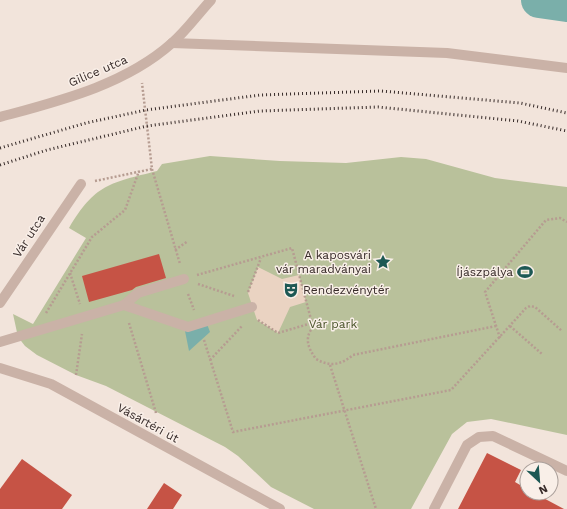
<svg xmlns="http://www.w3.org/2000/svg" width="567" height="509" viewBox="0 0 567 509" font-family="'Work Sans',sans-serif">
<rect width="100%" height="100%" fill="#f2e4db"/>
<path fill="#b9c19b" d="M210 156 280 161 346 163 401 157 426 159 495 178 567 187V435L491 419 467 422 452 434 411 509H314L271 487 238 456 225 447 106 386 76 375 37 355 25 346 18 337 13 314 33 324 86 238 69 228C95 184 110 183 157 171L162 164Z"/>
<polygon fill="#ead3c2" points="258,267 282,279 299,275 306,302 290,307 278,333 257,320 248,293"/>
<polygon fill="#7aafaa" points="207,324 210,332 189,351 185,331"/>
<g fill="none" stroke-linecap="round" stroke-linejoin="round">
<polyline stroke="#7aafaa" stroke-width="36" points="539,0 567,4"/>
</g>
<g fill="#c65345">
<polygon points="159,254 166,278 136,287 132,290 89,302 82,276"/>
<polygon points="487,453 521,470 515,482 527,489 527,493 534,493 564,509 458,509"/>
<polygon points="22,459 72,495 62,509 0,509 0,489"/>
<polygon points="164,483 182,495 173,509 147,509"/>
</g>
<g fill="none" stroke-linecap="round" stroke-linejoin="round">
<g stroke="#b69c91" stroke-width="2.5" stroke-dasharray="2 2" stroke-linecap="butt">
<polyline points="152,169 180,264"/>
<polyline points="95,181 152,169 142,83"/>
<polyline points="175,250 188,241"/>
<polyline points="70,273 80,304"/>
<path d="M197 275 292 248 313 327C304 338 308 348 316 359 330 367 341 365 353 355L496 326"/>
<polyline points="198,284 234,296"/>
<polyline points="248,292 261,258"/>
<polyline points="188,294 194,310"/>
<polyline points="46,313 92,237 125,210 139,171"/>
<polyline points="258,320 278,333 312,323"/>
<polyline points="129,323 156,413"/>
<polyline points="510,326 542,354"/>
<polyline points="500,338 485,292 546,220 560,218 567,222"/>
<polyline points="204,340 233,432 451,390 526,308 530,306 535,307 562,331"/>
<polyline points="210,360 242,326"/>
<polyline points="330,365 376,509"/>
<polyline points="76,375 82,334"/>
</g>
<g stroke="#cab2a7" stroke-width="10">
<polyline points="172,43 447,53 567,68"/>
<path d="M0 117C59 101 125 85 172 43 186 31 198 14 211 0"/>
<polyline points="0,303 81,184"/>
<polyline points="124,305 138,293 184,279"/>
<polyline points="0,342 124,305 188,327 252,307"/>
<polyline points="0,368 51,384 280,509"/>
<polyline points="434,509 467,445 479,437 493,436 567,471"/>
</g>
<g stroke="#362a28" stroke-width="3" stroke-dasharray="1 3" stroke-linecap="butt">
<polyline points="0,148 86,123 146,110 260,95 381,91 520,103 567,113"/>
<polyline points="0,165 47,150 147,126 260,111 378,107 518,121 567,131"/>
</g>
</g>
<defs>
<symbol id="sight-bare" viewBox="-9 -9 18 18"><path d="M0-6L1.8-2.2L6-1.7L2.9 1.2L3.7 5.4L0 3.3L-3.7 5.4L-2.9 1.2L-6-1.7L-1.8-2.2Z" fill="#1d5854" stroke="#f9efe8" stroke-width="2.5" paint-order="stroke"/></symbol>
<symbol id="stadium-bare" viewBox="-9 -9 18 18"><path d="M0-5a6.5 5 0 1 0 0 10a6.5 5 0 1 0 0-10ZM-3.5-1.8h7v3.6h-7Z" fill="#1d5854" stroke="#f9efe8" stroke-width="2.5" paint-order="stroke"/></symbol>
<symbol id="theatre-bare" viewBox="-9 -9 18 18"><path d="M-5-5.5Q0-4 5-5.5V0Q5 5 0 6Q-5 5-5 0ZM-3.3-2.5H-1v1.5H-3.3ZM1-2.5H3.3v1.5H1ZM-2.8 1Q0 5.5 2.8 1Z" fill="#1d5854" stroke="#f9efe8" stroke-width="2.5" paint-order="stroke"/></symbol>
</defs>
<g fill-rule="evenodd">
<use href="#sight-bare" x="372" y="251" width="22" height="22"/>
<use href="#stadium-bare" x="514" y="261" width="22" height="22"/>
<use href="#theatre-bare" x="280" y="279" width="22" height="22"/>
</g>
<g text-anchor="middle" stroke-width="3" stroke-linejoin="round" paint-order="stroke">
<g font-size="12" fill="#362a28" stroke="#f9efe8">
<text transform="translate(98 71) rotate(-23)" y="4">Gilice utca</text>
<text transform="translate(29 236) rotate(-57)" y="4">Vár utca</text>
<text transform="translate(148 423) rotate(29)" y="4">Vásártéri út</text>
</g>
<g font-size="12" fill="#362a28" stroke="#f9efe8" text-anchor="end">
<text x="371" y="259">A kaposvári<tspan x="371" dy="14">vár maradványai</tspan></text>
<text x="513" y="276">Íjászpálya</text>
<text x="303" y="294" text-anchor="start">Rendezvénytér</text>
</g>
<g font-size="12" fill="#4b552b" stroke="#f9efe8">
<text x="333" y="328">Vár park</text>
</g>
</g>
<g transform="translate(539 481) rotate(154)"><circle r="19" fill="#f9efe8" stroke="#aba09b"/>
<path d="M0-3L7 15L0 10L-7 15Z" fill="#1d5854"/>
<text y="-6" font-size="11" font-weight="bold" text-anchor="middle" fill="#362a28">N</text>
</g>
</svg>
